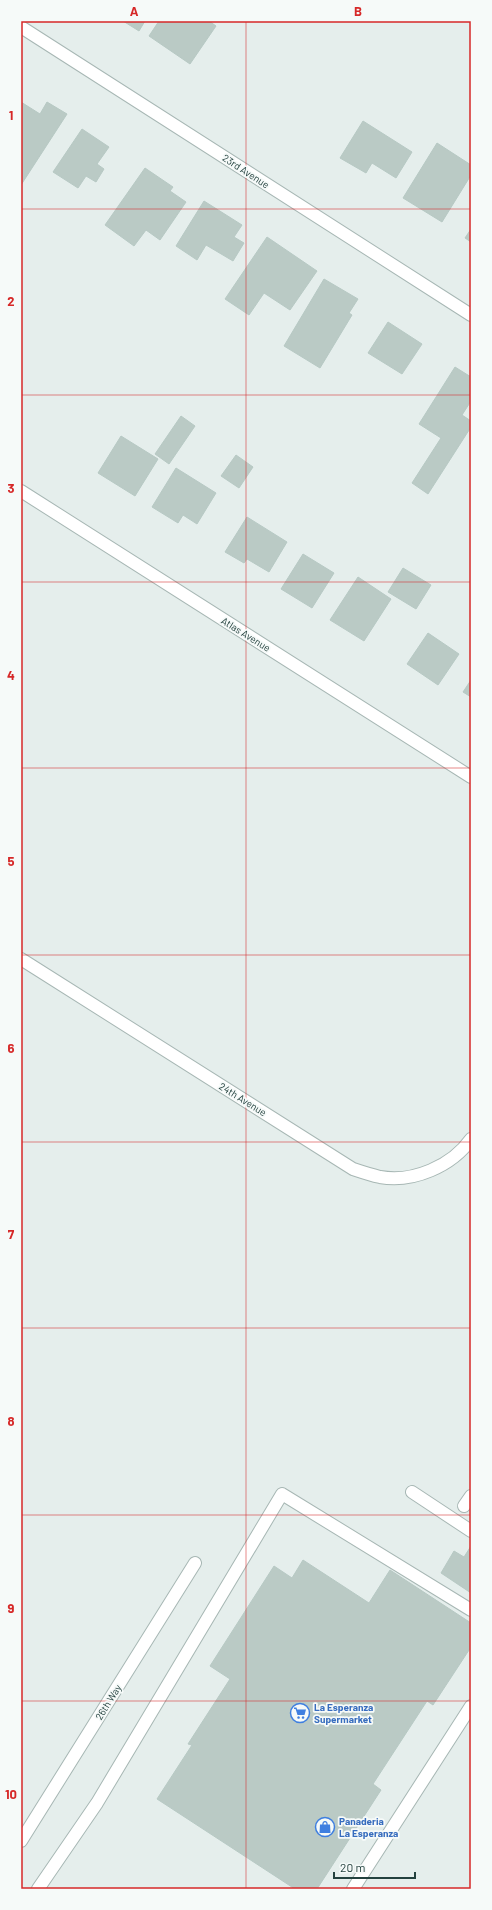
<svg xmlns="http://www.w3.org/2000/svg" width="492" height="1910" viewBox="0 0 492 1910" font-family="Barlow,sans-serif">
<rect width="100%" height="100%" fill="#e5eeec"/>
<g fill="#bacac5" stroke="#b7c9c4">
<polygon points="123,21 145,21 139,31"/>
<polygon points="159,21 209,21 216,26 190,64 149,36"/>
<polygon points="21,102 40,114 47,102 67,114 21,185"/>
<polygon points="363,121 412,152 396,178 372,163 366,173 340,158"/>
<polygon points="82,129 109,147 97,164 104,169 96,182 86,176 78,188 53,172"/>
<polygon points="437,143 471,165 471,175 442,222 403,198"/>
<polygon points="145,168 173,187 170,191 186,202 160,240 146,230 134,246 105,225"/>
<polygon points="204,201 242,225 234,237 244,243 233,261 206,245 197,260 176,246"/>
<polygon points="471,229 471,242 465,238"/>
<polygon points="267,237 317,271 290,310 264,293 249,315 225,299"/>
<polygon points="324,279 358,299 349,313 352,315 320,368 284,346"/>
<polygon points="388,322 422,344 402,374 368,353"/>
<polygon points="455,367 471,377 471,401 462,415 471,421 471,427 428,494 412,483 441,438 419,424"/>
<polygon points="181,416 195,426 169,464 155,454"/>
<polygon points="121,436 158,459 135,496 98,473"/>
<polygon points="236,455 253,467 239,488 221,476"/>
<polygon points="176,468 216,493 197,524 183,515 178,523 152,507"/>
<polygon points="247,517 287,542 269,572 247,559 244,563 225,552"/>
<polygon points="303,554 334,573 312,608 281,589"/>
<polygon points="403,568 431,585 416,609 388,592"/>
<polygon points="358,577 391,599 364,641 330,620"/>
<polygon points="428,633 459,654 438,685 407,664"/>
<polygon points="471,680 471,697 463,692"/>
<polygon points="471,1546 471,1593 441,1573 454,1551 464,1557"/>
<polygon points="303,1560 369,1603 390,1570 471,1623 471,1647 433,1705 427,1701 373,1784 381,1790 317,1889 295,1889 157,1799 192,1745 188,1744 230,1679 210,1666 274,1566 292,1578"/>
</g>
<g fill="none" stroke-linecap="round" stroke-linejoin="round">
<defs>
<g id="minor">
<polyline points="21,27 471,315"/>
<polyline points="21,491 471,777"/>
<path d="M21 959 353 1169C362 1172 371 1175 380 1177 413 1183 452 1166 471 1139"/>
<polyline points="412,1492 471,1531"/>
<polyline points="464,1506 471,1496"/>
<polyline points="21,1841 195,1563"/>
<polyline points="38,1889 97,1803 282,1494 471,1610"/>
<polyline points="353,1889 471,1706"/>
</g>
</defs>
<use href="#minor" stroke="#a7b7b4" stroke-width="14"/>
<use href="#minor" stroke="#fff" stroke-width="12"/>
</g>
<path fill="none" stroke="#d62828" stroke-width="1" stroke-opacity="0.55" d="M246 21V1889M21 209H471M21 395H471M21 582H471M21 768H471M21 955H471M21 1142H471M21 1328H471M21 1515H471M21 1701H471"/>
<defs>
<symbol id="supermarket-ring" viewBox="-11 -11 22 22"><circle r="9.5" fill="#f6faf9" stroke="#3f7fe0" stroke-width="1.5"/><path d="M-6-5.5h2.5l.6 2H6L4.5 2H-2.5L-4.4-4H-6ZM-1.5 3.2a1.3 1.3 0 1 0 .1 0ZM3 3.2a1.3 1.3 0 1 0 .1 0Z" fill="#3f7fe0"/></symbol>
<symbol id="shop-ring" viewBox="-11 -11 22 22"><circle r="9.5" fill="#f6faf9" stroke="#3f7fe0" stroke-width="1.5"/><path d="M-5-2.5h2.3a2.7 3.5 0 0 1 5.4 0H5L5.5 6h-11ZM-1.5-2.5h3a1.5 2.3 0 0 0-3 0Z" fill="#3f7fe0"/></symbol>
</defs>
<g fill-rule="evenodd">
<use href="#supermarket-ring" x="289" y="1702" width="22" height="22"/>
<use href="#shop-ring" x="314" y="1816" width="22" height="22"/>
</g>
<g text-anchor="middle" stroke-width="3.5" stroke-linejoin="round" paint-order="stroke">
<g font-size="10" fill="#23413e" stroke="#f6faf9">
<text transform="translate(246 171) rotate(33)" y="4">23rd Avenue</text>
<text transform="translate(246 634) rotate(32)" y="4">Atlas Avenue</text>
<text transform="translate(243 1099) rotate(32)" y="4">24th Avenue</text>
<text transform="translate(108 1702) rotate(-58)" y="4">26th Way</text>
</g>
<g font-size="10" font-weight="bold" fill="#366cbe" stroke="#f6faf9" text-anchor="start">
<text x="314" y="1711">La Esperanza<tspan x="314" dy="12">Supermarket</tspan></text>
<text x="339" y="1825">Panaderia<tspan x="339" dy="12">La Esperanza</tspan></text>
</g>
</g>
<rect width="492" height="1910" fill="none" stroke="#f6faf9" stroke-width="44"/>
<path d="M334 1872v6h81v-6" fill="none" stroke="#23413e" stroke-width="2"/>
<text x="340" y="1872" font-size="12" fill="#23413e" stroke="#f6faf9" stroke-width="3" paint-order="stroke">20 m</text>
<rect x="22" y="22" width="448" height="1866" fill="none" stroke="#d62828" stroke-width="1.5"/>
<g font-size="13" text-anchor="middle" font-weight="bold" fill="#d62828">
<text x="134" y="16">A</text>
<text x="358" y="16">B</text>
<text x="11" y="120">1</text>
<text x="11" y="306">2</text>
<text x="11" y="493">3</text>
<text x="11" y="680">4</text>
<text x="11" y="866">5</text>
<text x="11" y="1053">6</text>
<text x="11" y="1239">7</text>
<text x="11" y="1426">8</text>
<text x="11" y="1613">9</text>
<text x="11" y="1799">10</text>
</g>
</svg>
